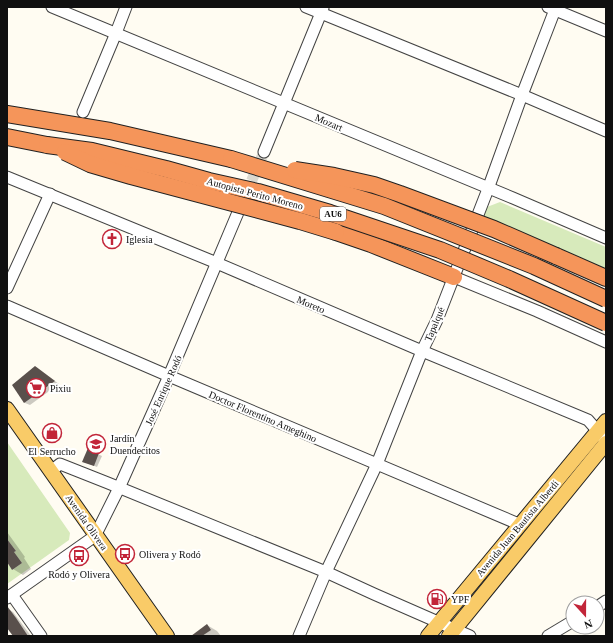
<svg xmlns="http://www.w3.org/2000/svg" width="613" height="643" viewBox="0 0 613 643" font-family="Georgia,serif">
<rect width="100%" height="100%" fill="#fffcf2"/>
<g fill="#d7eabb">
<polygon points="500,202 606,247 606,272 482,219 487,207"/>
<polygon points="7,442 70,533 69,540 7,584 7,562 12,570 22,563 14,552 16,551 7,539"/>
</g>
<g fill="#0003">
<polygon points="36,367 59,384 30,405 25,403 13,385"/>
<polygon points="53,427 56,428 62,436 55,442 52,440"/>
<polygon points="89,450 102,456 97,467 87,463"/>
<polygon points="7,532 25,557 24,558 31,569 23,575 13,569 10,565 7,563"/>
<polygon points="8,609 13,612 31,636 15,636 7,624 7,610"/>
<polygon points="207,625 217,631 221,636 192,636"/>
</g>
<g fill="#59504c">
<polygon points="35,366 55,381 24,403 12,385"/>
<polygon points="53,426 60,434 52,441 45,432"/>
<polygon points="88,448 99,453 94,466 82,462"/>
<polygon points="7,539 16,551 14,552 22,563 12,570 7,562"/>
<polygon points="7,606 16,618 28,636 13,636 7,628"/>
<polygon points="207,624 211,630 202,636 191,636"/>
</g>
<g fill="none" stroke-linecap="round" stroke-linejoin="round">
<polyline stroke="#dbd9d0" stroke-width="11" stroke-dasharray="11 5.5" stroke-linecap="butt" points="245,196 264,152"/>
<defs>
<g id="minor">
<polyline points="52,7 513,198 606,238"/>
<polyline points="306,7 522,95 606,131"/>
<polyline points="548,7 606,31"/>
<polyline points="83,112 116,33 126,7"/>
<polyline points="264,152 323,8"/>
<polyline points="7,177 212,261 422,351 588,420 602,436 606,443"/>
<polyline points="454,277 537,311 606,342"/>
<polyline points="7,288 50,194"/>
<polyline points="7,306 169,376 521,525"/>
<polyline points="51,471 60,464 108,483 326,572 374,594 470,636"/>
<polyline points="12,595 41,636"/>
<polyline points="7,598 95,536 119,488 169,376 239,210"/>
<polyline points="597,607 606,601"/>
<polyline points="299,636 326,572 377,464 422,351 437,320 488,189 522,95 556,7"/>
<polyline points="548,636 573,621"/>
</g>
<g id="major">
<polyline points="7,409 167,636"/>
<polyline points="428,636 606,421"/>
<polyline points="449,636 606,443"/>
</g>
<g id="highway">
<polyline points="7,114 110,131 231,159"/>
<polyline points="7,137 47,145"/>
<polyline points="336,232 371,244 454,277"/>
<polyline points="556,256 606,278"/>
</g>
</defs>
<use href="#minor" stroke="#434343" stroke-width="13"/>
<use href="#major" stroke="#212121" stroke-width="16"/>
<use href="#highway" stroke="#212121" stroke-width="18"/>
<use href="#minor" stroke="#fff" stroke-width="11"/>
<use href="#major" stroke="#f9cb68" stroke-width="14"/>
<use href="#highway" stroke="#f5955a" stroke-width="16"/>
<defs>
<g id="highway-bridge">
<polyline points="47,145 92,151 166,169 209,181 258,192 330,213 440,250 509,279 606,323"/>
<polyline points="65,152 90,164 131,176 300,221 336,232"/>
<polyline points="231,159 384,206 534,266 606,299"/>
<polyline points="295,170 334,176 374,185 400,194 494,229 556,256"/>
</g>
</defs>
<use href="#highway-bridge" stroke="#212121" stroke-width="18" stroke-linecap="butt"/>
<use href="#highway-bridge" stroke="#f5955a" stroke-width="16"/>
</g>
<defs>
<symbol id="church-ring" viewBox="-11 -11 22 22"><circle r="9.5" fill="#fff" stroke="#c22539" stroke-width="1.5"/><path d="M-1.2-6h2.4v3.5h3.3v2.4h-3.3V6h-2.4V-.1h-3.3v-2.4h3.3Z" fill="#c22539"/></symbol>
<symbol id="supermarket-ring" viewBox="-11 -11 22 22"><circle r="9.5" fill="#fff" stroke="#c22539" stroke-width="1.5"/><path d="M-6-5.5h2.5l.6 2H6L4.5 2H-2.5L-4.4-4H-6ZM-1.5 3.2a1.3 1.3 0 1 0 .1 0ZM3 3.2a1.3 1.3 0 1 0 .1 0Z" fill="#c22539"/></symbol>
<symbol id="shop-ring" viewBox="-11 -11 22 22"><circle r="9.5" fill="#fff" stroke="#c22539" stroke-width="1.5"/><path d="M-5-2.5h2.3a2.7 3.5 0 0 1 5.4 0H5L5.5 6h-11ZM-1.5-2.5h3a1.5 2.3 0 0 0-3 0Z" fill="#c22539"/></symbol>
<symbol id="school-ring" viewBox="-11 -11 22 22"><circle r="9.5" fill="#fff" stroke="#c22539" stroke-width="1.5"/><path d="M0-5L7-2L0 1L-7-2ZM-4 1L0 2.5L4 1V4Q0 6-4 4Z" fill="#c22539"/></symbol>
<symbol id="bus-ring" viewBox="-11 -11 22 22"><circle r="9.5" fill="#fff" stroke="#c22539" stroke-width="1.5"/><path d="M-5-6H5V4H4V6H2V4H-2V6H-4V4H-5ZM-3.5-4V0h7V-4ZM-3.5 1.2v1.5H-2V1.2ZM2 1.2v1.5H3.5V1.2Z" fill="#c22539"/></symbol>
<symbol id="fuel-ring" viewBox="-11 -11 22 22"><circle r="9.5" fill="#fff" stroke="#c22539" stroke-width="1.5"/><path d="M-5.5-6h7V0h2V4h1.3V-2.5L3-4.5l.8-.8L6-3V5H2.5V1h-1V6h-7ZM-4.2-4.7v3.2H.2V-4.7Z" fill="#c22539"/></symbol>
</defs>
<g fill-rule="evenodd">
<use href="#church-ring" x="101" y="228" width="22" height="22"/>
<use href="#supermarket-ring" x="25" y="377" width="22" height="22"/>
<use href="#shop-ring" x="41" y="422" width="22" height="22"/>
<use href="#school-ring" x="85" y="433" width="22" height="22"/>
<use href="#bus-ring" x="114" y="543" width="22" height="22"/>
<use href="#bus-ring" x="68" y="545" width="22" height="22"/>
<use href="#fuel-ring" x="426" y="588" width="22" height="22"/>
</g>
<g text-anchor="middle" stroke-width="4" stroke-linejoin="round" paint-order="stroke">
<rect fill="#fff" stroke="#585858" stroke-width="1" x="320" y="207" width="26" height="14" rx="3"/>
<g font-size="9" font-weight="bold" fill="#101010">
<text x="333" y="217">AU6</text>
</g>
<g font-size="10" fill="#101010" stroke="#fff">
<text transform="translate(329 122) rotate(23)" y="4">Mozart</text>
<text transform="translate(255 193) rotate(15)" y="4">Autopista Perito Moreno</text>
<text transform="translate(311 304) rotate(23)" y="4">Moreto</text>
<text transform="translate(434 324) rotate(-67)" y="4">Tapalqué</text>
<text transform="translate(163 390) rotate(-66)" y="4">José Enrique Rodó</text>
<text transform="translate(263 416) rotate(23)" y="4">Doctor Florentino Ameghino</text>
<text transform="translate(87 522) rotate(55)" y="4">Avenida Olivera</text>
<text transform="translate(517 528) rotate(-50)" y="4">Avenida Juan Bautista Alberdi</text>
</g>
<g font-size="10" fill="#101010" stroke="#fff" text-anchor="start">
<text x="126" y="243">Iglesia</text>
<text x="50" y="392">Pixiu</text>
<text x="110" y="442">Jardín<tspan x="110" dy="12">Duendecitos</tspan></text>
<text x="52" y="455" text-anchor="middle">El Serrucho</text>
<text x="139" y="558">Olivera y Rodó</text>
<text x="79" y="578" text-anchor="middle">Rodó y Olivera</text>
<text x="451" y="603">YPF</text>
</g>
</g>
<rect width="613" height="643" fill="none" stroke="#101010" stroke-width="16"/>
<g transform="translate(585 615) rotate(159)"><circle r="19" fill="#ffffff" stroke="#9f9f9f"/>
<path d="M0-3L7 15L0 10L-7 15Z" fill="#c22539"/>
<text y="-6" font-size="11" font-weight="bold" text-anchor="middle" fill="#101010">N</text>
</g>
</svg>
